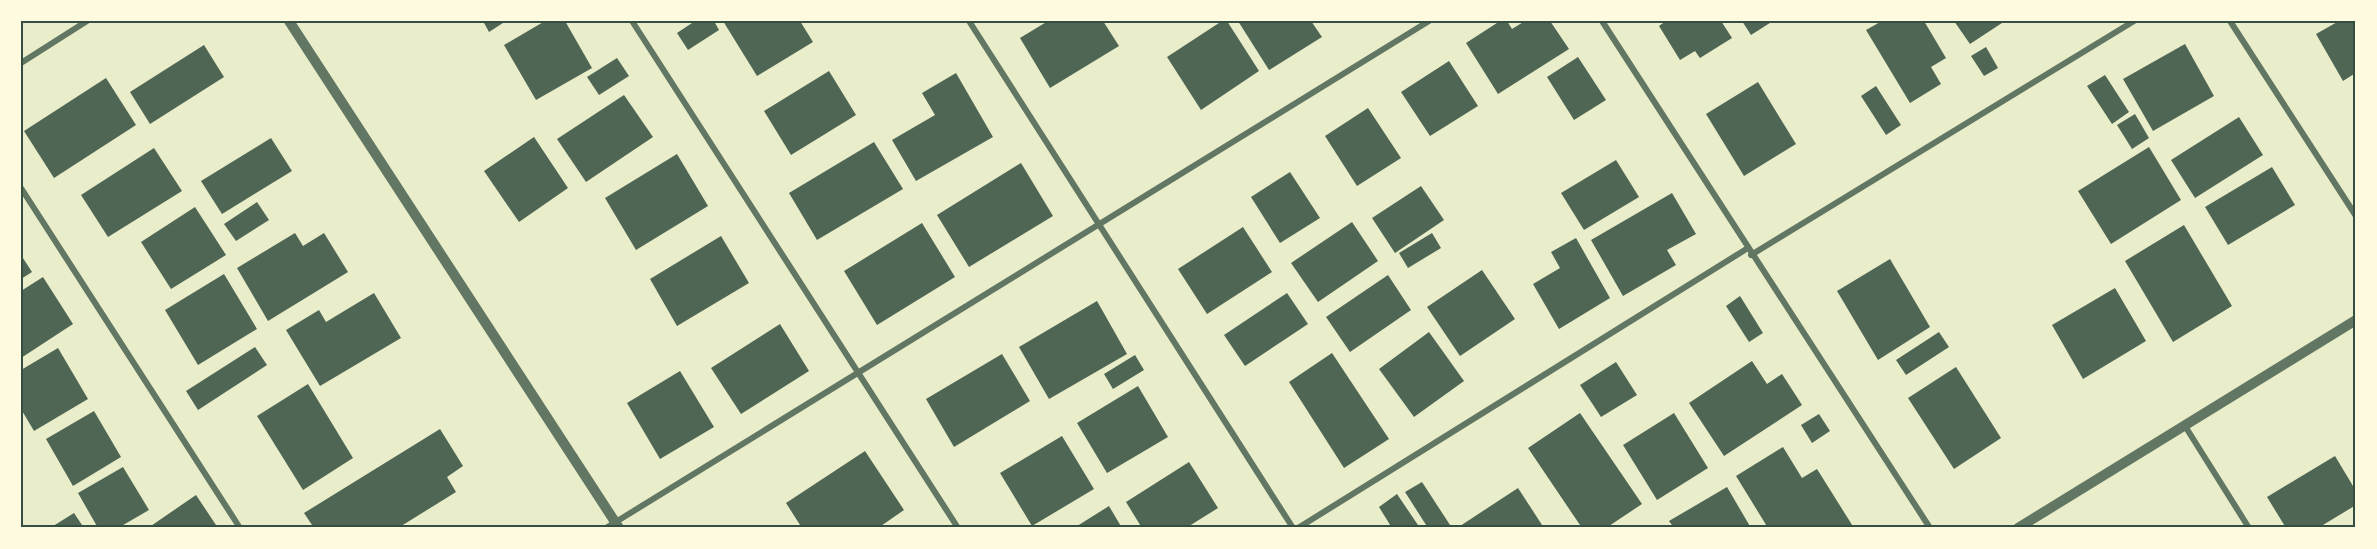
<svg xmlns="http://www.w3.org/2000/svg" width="2377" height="549" viewBox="0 0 2377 549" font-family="'PT Serif',serif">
<rect width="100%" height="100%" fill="#e9edc9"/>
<g fill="#4f6655">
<polygon points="483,21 506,21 489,32"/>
<polygon points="545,21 565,21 592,68 536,100 504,45"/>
<polygon points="695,21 714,21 719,30 688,50 677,33"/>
<polygon points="723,21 800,21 813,42 757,76"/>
<polygon points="1048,21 1103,21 1119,46 1050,88 1020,38"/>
<polygon points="1222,21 1227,21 1259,71 1201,110 1167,57"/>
<polygon points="1238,21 1311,21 1322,37 1269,70"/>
<polygon points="1500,21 1507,21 1512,29 1525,21 1550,21 1569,49 1498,94 1466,43"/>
<polygon points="1666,21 1721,21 1732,38 1700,58 1695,51 1680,60 1659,26"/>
<polygon points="1742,21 1773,21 1751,35"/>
<polygon points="1882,21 1924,21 1946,58 1931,67 1941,84 1910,103 1866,30"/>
<polygon points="1954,21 2005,21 1970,44"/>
<polygon points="2339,21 2356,21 2356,78 2354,74 2343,81 2316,34"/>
<polygon points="2185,44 2214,96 2153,131 2123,79"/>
<polygon points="204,45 224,77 150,124 130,92"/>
<polygon points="1986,47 1998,68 1984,76 1971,56"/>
<polygon points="1578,57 1606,100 1574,120 1547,77"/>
<polygon points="617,58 629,76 599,95 587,77"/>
<polygon points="1449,61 1478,106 1430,136 1401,92"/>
<polygon points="829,71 856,115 791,155 764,111"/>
<polygon points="956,73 993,137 916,181 892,140 935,115 922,93"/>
<polygon points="2105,75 2129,112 2112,124 2087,86"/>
<polygon points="106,78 136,125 54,178 24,131"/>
<polygon points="1758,82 1796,144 1744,176 1706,114"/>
<polygon points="1876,86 1901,125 1886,135 1861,96"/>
<polygon points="624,95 653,137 586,182 557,139"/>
<polygon points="1368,108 1401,158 1357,186 1325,136"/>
<polygon points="2135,114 2149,138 2132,149 2117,125"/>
<polygon points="2239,117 2263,155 2195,198 2171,160"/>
<polygon points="534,137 568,188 519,222 484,171"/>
<polygon points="271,138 292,171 222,214 201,181"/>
<polygon points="874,142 903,189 817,240 789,193"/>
<polygon points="2149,147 2181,200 2111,244 2078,191"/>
<polygon points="154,148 182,191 108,237 81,195"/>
<polygon points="677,154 708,206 636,250 605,198"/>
<polygon points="1616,160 1639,197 1584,230 1561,193"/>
<polygon points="1021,163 1053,216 969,267 937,215"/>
<polygon points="2272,167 2295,205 2228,245 2205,207"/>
<polygon points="1290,172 1320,218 1280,243 1251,197"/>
<polygon points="1421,186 1444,220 1395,253 1372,218"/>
<polygon points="1672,193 1696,234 1667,250 1676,265 1623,296 1591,240"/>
<polygon points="257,202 269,220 236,241 224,224"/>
<polygon points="195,207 226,255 171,289 141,242"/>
<polygon points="1352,222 1378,261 1318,302 1291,263"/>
<polygon points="922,223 955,277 877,325 844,271"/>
<polygon points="2184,225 2232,306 2173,342 2125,261"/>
<polygon points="1243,227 1272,272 1207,314 1178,269"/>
<polygon points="295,233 303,246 324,233 348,272 268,321 237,268"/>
<polygon points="1432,233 1441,248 1408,268 1399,253"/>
<polygon points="721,236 749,283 677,326 650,279"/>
<polygon points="1576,238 1610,298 1559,329 1533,284 1560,268 1551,252"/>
<polygon points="21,255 32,272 21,279"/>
<polygon points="1890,259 1930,327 1878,360 1837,291"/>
<polygon points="1482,270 1515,319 1460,356 1427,307"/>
<polygon points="224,274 257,329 198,365 165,310"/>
<polygon points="1388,275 1411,310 1350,352 1326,317"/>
<polygon points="43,277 73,324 21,358 21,291"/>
<polygon points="2115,288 2146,341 2083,379 2052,325"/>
<polygon points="374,293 401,338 320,386 286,330 319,310 326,322"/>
<polygon points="1287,293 1308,324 1245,366 1224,335"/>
<polygon points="1740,296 1763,333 1749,342 1726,306"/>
<polygon points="1097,301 1127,354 1049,399 1019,347"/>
<polygon points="780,324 809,371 741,414 711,368"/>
<polygon points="1429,332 1464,381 1414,417 1379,369"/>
<polygon points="1939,332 1949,347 1906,375 1896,360"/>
<polygon points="255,347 267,365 198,410 186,391"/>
<polygon points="58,348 88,399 34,431 21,409 21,370"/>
<polygon points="1332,353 1389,439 1344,468 1289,382"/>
<polygon points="1002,354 1030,401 954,447 926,399"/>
<polygon points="1135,355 1144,370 1113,389 1104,374"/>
<polygon points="1752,361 1767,384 1782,374 1802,405 1724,456 1689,403"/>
<polygon points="1616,362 1637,395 1601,417 1580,385"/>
<polygon points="1956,367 2001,438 1954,469 1908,398"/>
<polygon points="680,371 714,427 660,459 627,403"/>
<polygon points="308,384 353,458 303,490 257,416"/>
<polygon points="1138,386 1168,437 1107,473 1077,423"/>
<polygon points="94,411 121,457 73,486 46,439"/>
<polygon points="1580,413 1642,504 1606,528 1582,528 1528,448"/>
<polygon points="1674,413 1708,468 1657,500 1623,445"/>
<polygon points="1819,414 1830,431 1812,443 1801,425"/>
<polygon points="440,429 463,466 447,477 456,492 398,528 314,528 304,513"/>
<polygon points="1062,436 1094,489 1032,526 1000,473"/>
<polygon points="1783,447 1802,478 1817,469 1854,528 1768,528 1736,476"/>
<polygon points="865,451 904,510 878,528 802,528 786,503"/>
<polygon points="2335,456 2356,491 2356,505 2318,528 2286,528 2267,497"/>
<polygon points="1189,462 1218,508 1186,528 1142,528 1126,502"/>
<polygon points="123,467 149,510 118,528 98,528 78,493"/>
<polygon points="1422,482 1452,528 1428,528 1405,492"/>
<polygon points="1727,487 1751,528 1674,528 1669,521"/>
<polygon points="1518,488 1544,528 1457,528"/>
<polygon points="1397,494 1420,528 1392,528 1379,507"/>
<polygon points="196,495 218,528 148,528"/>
<polygon points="1109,506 1122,528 1074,528"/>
<polygon points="74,513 84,528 50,528"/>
</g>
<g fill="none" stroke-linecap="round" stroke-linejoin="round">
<g stroke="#617663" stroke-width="6">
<polyline points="632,21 958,528"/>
<polyline points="969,21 1293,528"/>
<polyline points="1602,21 1930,528"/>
<polyline points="2230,21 2356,216"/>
<polyline points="21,63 87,21"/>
<polyline points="21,188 240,528"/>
<polyline points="1751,255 2134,21"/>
<polyline points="2185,426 2249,528"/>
<polyline points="606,528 1429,21"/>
<polyline points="1298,528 1748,248"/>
</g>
<g stroke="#617663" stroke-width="10">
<polyline points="289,21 619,528"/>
<polyline points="2018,528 2356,320"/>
</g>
</g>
<rect width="2377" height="549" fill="none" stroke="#fefae0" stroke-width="45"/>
<rect x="22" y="22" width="2332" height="504" fill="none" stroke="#344e41" stroke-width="2"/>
</svg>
